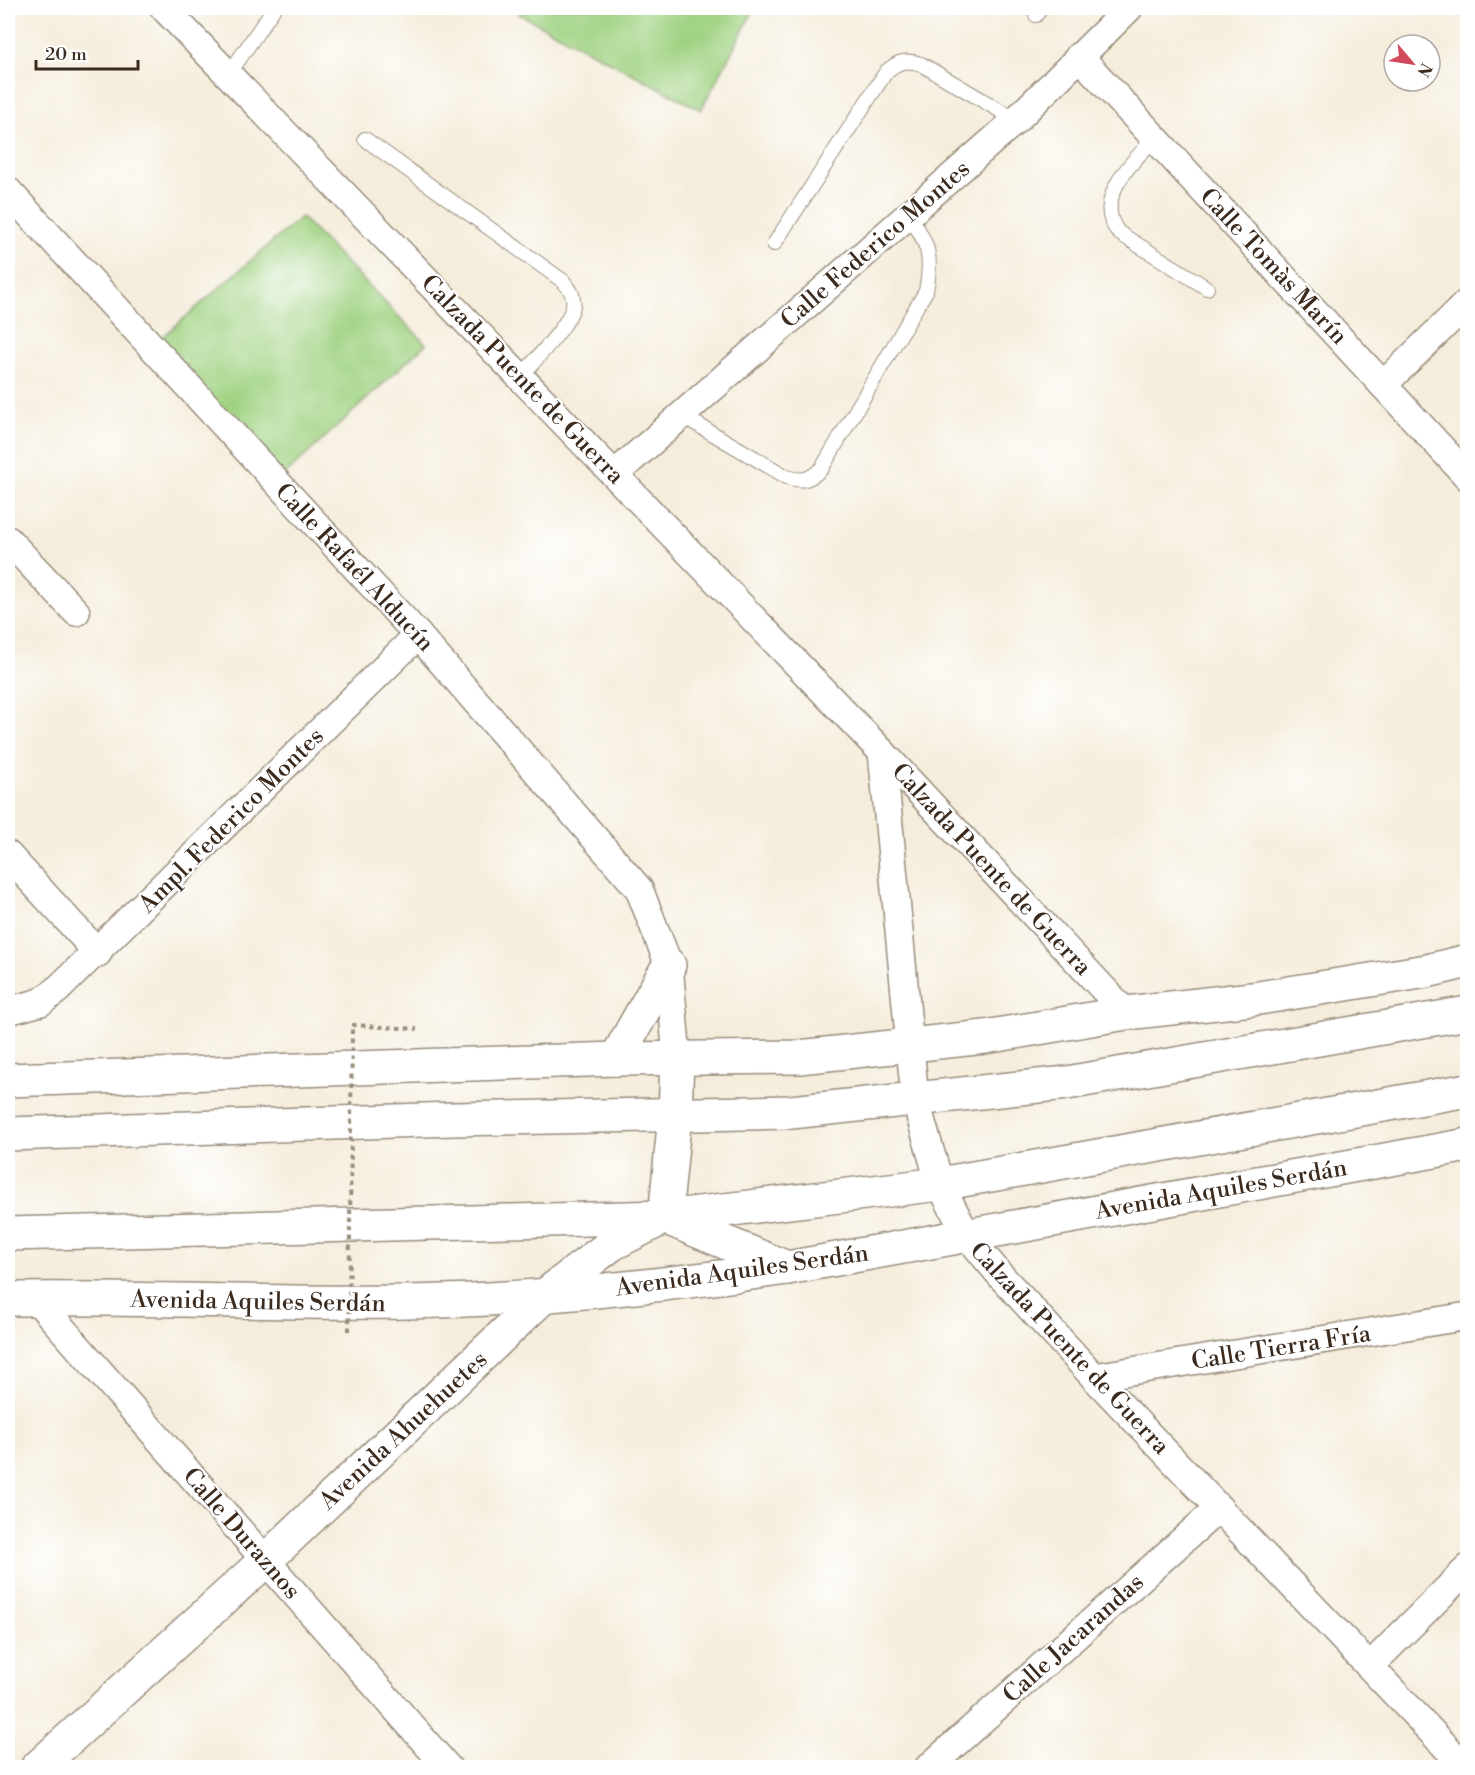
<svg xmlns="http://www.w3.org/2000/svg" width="1475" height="1775" viewBox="0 0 1475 1775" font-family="'Libre Bodoni',serif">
<rect width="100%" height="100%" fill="#fff"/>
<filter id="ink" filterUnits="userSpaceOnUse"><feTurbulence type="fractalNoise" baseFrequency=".0167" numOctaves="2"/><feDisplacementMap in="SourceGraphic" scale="12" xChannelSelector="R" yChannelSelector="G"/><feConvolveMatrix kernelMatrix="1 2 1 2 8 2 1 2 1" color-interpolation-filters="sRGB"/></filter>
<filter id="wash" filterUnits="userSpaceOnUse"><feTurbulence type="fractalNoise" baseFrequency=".008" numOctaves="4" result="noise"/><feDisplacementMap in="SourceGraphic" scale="24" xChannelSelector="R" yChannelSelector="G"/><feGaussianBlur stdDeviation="1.35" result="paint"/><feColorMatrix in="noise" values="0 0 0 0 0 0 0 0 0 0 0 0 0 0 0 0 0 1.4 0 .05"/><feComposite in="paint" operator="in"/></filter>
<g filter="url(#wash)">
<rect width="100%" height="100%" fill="#f5eddb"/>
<g fill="#9fd180" stroke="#6d7e4f" stroke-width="1.5">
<polygon points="522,8 755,8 701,110 519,14"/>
<polygon points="301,217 426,344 274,485 152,346"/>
</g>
</g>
<g filter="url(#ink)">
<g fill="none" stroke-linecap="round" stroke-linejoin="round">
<defs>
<g id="lane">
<polyline points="1036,15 1041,8"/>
<polyline points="229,74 274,8"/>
<path d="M1155 138C1132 162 1091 201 1119 233L1207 288"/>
<path d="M365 139 563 281C569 288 575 295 573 306 569 326 534 360 521 377"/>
<path d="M774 244 886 72C898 61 906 59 921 64L1016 120"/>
<path d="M681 415 787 477C802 482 810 480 822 468L926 291C933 254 928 246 909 214"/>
</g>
<g id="street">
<polyline points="164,8 882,752 1126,1013"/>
<polyline points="1079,56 1468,477"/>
<polyline points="8,191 418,635 639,889 669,965 677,1059"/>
<polyline points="1383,385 1468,302"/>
<polyline points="615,474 1016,120 1129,8"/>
<polyline points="8,540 76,612"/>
<polyline points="882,752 915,1099 940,1184 966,1234 1000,1275 1094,1377 1466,1768"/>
<polyline points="8,855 98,953"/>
<polyline points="8,1011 41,1002 56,991 418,635"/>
<polyline points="36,1299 448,1768"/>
<polyline points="1094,1377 1468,1316"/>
<polyline points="1370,1666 1468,1568"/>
<polyline points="928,1768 1219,1508"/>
</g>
<g id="secondary">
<polyline points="616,1059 669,965"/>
<polyline points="8,1080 616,1059 799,1057 985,1037 1126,1013 1252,999 1427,971 1468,961"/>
<path d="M8 1299C141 1297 274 1304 407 1302 535 1300 661 1286 787 1268L1468 1145"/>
</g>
<g id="primary">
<polyline points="8,1134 453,1119 791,1112 1067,1083 1468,1013"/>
<polyline points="665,1217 675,1115 677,1059"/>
<polyline points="669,1219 787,1268"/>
<polyline points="8,1234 665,1217 940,1184 1468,1090"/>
<polyline points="37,1768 266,1560 544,1296 612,1244 655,1222"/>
</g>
</defs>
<use href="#lane" stroke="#988c7c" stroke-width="16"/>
<use href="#street" stroke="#988c7c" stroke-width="30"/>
<use href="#secondary" stroke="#988c7c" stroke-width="36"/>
<use href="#primary" stroke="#988c7c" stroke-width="36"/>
<polyline stroke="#988c7c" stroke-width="4" stroke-dasharray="4.5 4.5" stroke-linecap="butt" points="352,1025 417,1029"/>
<use href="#lane" stroke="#fff" stroke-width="14"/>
<use href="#street" stroke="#fff" stroke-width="27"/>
<use href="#secondary" stroke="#fff" stroke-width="33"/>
<use href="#primary" stroke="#fff" stroke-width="33"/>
<polyline stroke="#988c7c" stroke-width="4" stroke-dasharray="4.5 4.5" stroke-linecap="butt" points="349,1331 352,1025"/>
</g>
</g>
<g text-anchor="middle" stroke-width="4.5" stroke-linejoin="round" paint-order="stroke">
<g font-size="24" fill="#3b2a1e" stroke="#fff">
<text transform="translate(875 244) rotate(-41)" y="8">Calle Federico Montes</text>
<text transform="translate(1274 266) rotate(47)" y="8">Calle Tomàs Marín</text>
<text transform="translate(523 379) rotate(46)" y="8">Calzada Puente de Guerra</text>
<text transform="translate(355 567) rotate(47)" y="8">Calle Rafaél Alducín</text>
<text transform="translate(231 820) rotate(-45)" y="8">Ampl. Federico Montes</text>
<text transform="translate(992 869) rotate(47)" y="8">Calzada Puente de Guerra</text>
<text transform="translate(1221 1189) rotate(-10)" y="8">Avenida Aquiles Serdán</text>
<text transform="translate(742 1270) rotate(-8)" y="8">Avenida Aquiles Serdán</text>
<text transform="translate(258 1301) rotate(1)" y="8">Avenida Aquiles Serdán</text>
<text transform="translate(1281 1347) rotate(-9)" y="8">Calle Tierra Fría</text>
<text transform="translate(1070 1348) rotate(47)" y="8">Calzada Puente de Guerra</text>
<text transform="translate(403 1430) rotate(-43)" y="8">Avenida Ahuehuetes</text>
<text transform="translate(242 1533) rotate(49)" y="8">Calle Duraznos</text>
<text transform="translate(1073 1638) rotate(-42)" y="8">Calle Jacarandas</text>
</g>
</g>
<rect width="1475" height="1775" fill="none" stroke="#fff" stroke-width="30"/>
<g transform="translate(1412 63) rotate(119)"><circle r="28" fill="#ffffff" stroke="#b1aaa5" stroke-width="1.5"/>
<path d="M0-4.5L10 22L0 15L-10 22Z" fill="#d1495b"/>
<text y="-9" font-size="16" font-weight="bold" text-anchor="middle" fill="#3b2a1e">N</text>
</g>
<path d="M36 60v9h102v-9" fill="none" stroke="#3b2a1e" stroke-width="3"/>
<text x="45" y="60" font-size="18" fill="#3b2a1e" stroke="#ffffff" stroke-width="4.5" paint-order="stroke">20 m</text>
</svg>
